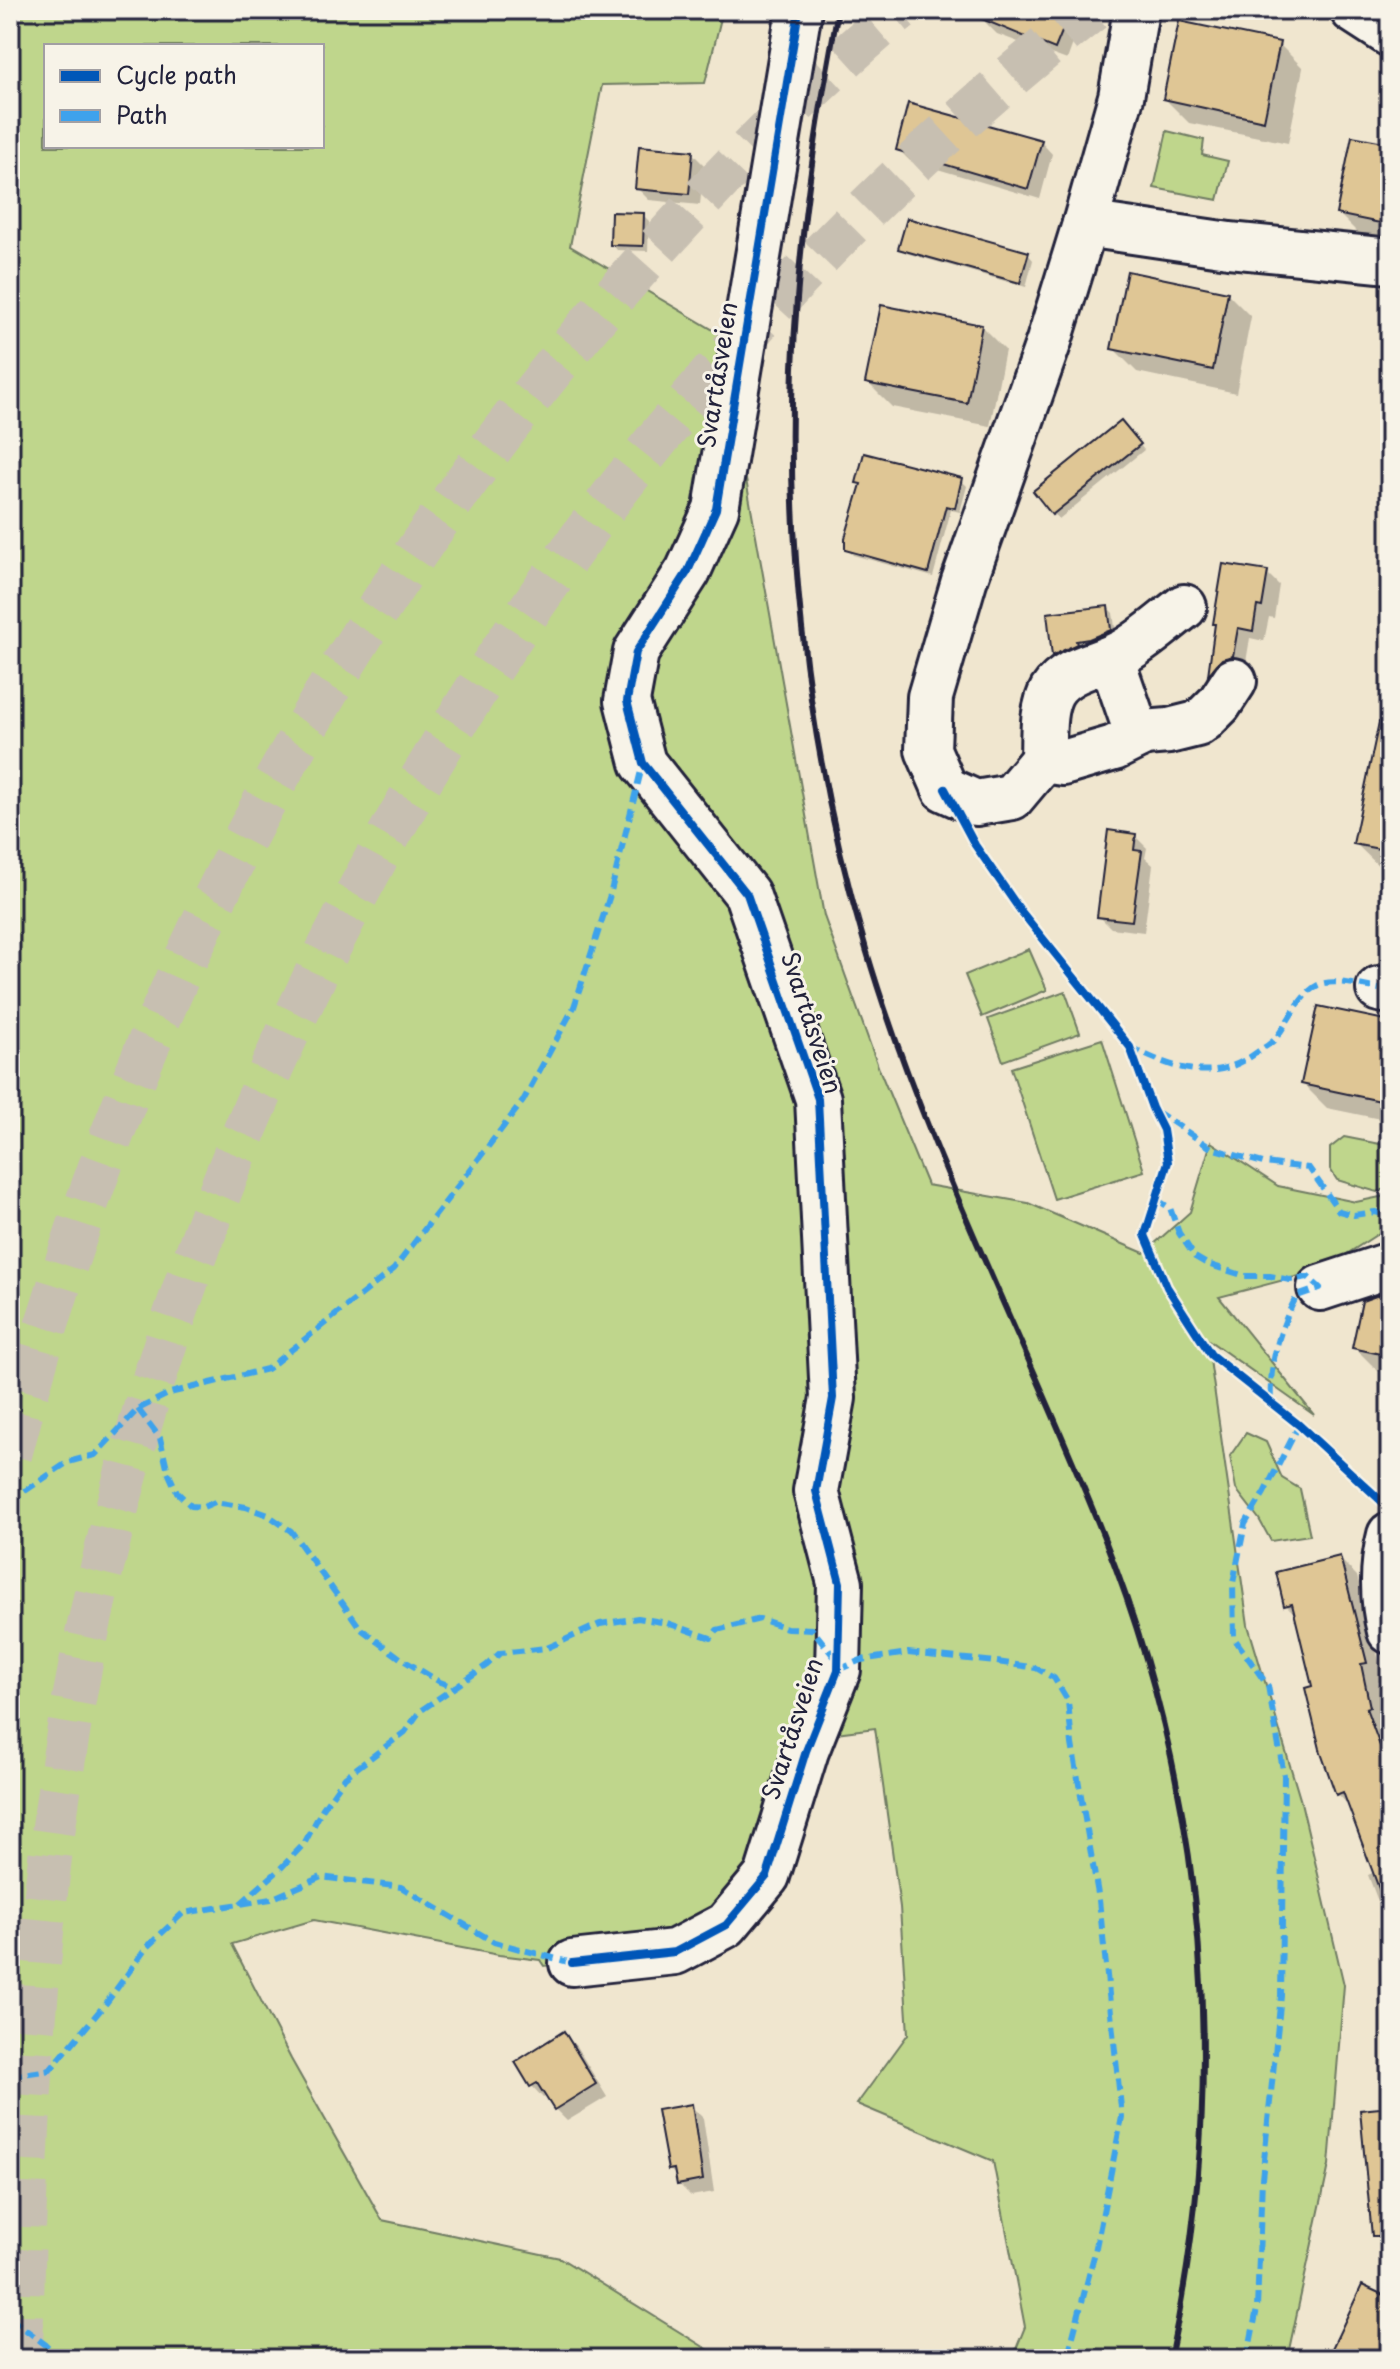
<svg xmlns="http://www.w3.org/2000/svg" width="1400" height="2369" viewBox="0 0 1400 2369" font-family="'Playpen Sans',sans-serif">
<rect width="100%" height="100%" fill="#f0e6cf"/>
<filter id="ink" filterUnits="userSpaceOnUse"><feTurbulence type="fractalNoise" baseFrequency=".0125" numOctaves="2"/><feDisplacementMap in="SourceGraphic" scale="16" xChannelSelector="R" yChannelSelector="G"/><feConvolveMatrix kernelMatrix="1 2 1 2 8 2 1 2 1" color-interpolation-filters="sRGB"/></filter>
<g filter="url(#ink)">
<g fill="#bfd68c" stroke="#707c64" stroke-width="2" fill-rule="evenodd">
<path d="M10 10H723L705 83 602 85 570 246 720 334 824 916 879 1069 927 1185 1028 1203 1144 1253 1190 1212 1211 1142 1278 1186 1356 1202 1390 1195V1226L1322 1270 1219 1297 1314 1415 1207 1339 1248 1625 1301 1802 1344 1985 1329 2165 1287 2359H1012L1025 2327 993 2161 857 2104 908 2034 900 1907 875 1728 836 1733 745 1894 619 1955 544 1966 540 1960 499 1955 314 1920 232 1944 291 2059 382 2220 560 2258 715 2354 719 2359H10ZM46 46H322V146H46Z"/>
<polygon points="1167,131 1204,140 1202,155 1228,161 1218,200 1154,188"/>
<polygon points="1029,949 1047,990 982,1017 965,975"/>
<polygon points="1065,991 1080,1033 1003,1061 988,1019"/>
<polygon points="1102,1039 1144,1171 1054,1199 1011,1068"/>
<polygon points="1344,1137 1390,1146 1390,1188 1377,1192 1337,1180 1330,1169 1330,1148"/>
<polygon points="1246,1433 1266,1442 1282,1478 1300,1489 1310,1535 1271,1541 1259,1519 1236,1489 1230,1456"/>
</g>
<g fill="#0003">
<polygon points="990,10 1037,10 1041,14 1065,23 1076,35 1067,60 997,34 985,22"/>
<polygon points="1279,44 1303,68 1288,143 1189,123 1165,99"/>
<polygon points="1041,142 1052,154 1040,199 910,161 898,149"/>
<polygon points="1390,146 1390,243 1362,237 1338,213"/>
<polygon points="692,153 704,165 700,205 649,200 637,188"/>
<polygon points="643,215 649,221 648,251 617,250 612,244"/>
<polygon points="901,248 1028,254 1033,260 1026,287 906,253"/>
<polygon points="1227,293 1251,317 1236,393 1137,372 1113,348"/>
<polygon points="981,326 1005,350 990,426 892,407 868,383"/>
<polygon points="1126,428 1144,450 1059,519 1053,514"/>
<polygon points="961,480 967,486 960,512 951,510 933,577 853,555 847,549 862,486 858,482"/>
<polygon points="1225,566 1267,573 1279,585 1274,618 1269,617 1264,641 1250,638 1245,668 1220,685 1209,674"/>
<polygon points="1108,608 1113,613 1116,635 1059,660 1054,655 1049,615"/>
<polygon points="1390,771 1390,877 1355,843"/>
<polygon points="1135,836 1147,848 1145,858 1153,865 1144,932 1111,928 1099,916"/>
<polygon points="1390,1023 1390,1121 1327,1108 1303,1084"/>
<polygon points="1390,1293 1390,1374 1378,1371 1354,1347"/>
<polygon points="1339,1558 1357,1576 1384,1681 1378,1682 1386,1725 1382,1726 1390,1746 1390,1915 1379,1904 1368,1875 1375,1872 1351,1808 1338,1794 1297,1616 1286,1605"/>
<polygon points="564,2034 576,2046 607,2097 567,2121 555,2109 547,2096 543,2098 532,2086"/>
<polygon points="691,2106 703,2118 714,2192 691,2196 679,2184 678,2177 669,2169"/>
<polygon points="1390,2300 1390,2359 1329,2359"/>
</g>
<g fill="#dfc695" stroke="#22223b" stroke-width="2">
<polygon points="960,10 1036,10 1066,22 1055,49"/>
<polygon points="1179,21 1280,42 1264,121 1163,99"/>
<polygon points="908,103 1042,140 1028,189 896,150"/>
<polygon points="1352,136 1390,143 1390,225 1336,214"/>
<polygon points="639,146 693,151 689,194 635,189"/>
<polygon points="611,212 644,213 643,246 610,245"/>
<polygon points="907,218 1029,252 1020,283 898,249"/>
<polygon points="1127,271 1228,292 1213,370 1111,349"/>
<polygon points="881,305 982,325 967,403 865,383"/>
<polygon points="1121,420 1141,444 1052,515 1033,491"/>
<polygon points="864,453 962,478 955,508 946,506 928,573 845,550 845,538 861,484 856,483"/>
<polygon points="1223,564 1268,571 1262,607 1257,606 1253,631 1238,628 1233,656 1222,659 1208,675 1215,624 1213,624"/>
<polygon points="1108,606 1111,630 1089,639 1076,641 1077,644 1052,656 1047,613"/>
<polygon points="1379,722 1390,723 1390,851 1353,844"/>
<polygon points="1108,830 1136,834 1134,850 1142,851 1132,921 1097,917"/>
<polygon points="1318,1006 1390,1021 1390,1103 1301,1084"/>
<polygon points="1390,1291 1390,1356 1352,1348 1362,1301"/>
<polygon points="1340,1556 1367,1663 1361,1664 1370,1707 1366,1708 1390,1773 1390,1909 1387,1910 1343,1792 1336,1795 1321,1753 1305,1688 1312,1686 1292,1604 1284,1606 1276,1572"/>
<polygon points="564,2031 596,2084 554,2110 537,2083 530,2087 515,2062"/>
<polygon points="692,2104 703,2180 677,2185 674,2169 668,2170 657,2110"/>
<polygon points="1390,2107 1390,2236 1372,2236 1360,2110"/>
<polygon points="1362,2285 1390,2298 1390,2330 1376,2359 1327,2359"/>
</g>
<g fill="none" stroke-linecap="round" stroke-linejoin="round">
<g stroke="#c7bfb1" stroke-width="44" stroke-dasharray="44 22" stroke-linecap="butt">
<path d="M10 1455C127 1003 339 599 653 252 730 167 812 83 900 10"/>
<path d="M21 2359C25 2126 35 1892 81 1663 212 1015 572 419 1092 10"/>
</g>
<defs>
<g id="minor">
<polyline points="1353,10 1390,34"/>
<polyline points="1085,224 1229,245 1390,261"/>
<polyline points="1111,658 1138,736"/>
<polyline points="1043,760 1012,797 976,803 945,789 928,750 930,697 964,581 1049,341 1085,224 1121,97 1136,10"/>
<path d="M1043 760C1044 739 1041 710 1052 691 1067 667 1101 665 1123 652 1145 640 1164 622 1184 607"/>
<polyline points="1043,760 1063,763 1114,748 1144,733 1169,731 1197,724 1204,719 1219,704 1234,681"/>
<polyline points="1379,989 1390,991"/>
<polyline points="1320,1288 1390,1265"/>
<path d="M1390 1535C1382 1565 1382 1600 1390 1631"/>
<polyline points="572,1963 675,1952 726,1925 767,1876 806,1751 838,1670 840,1583 816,1491 833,1398 818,1099 747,894 643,763 627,701 636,652 688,571 716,509 799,10"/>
</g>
</defs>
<use href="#minor" stroke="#22223b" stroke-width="50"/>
<use href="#minor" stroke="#f7f3e8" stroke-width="44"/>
<path stroke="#22223b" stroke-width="6" d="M838 10C820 106 804 202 797 299 780 517 804 739 866 949 926 1152 1025 1339 1103 1535 1208 1797 1230 2084 1170 2359"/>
<g stroke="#3ea2ec" stroke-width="6" stroke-dasharray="12 6" stroke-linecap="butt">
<path d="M1130 1047C1173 1069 1214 1084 1256 1053 1263 1048 1271 1044 1276 1038 1287 1024 1301 993 1318 985 1333 978 1363 986 1379 989"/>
<polyline points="1156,1111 1211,1148 1263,1163 1309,1168 1339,1211 1354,1215 1375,1212 1390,1216"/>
<path d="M1156 1199 1170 1208 1179 1233 1195 1257 1207 1264 1245 1276H1270L1290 1280 1308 1277 1320 1288 1297 1296C1279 1328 1269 1365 1271 1402"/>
<polyline points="138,1409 160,1438 168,1472 177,1492 191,1506 203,1507 215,1502 246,1507 268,1515 291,1531 361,1629 403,1660 440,1682 454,1687"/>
<polyline points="10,1501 68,1462 95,1455 138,1409 170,1393 267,1369 394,1269 523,1101 574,1007 610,895 643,763"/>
<polyline points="838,1670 861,1660 908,1653 997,1662 1036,1668 1054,1678 1068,1701 1072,1744 1099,1900 1122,2117 1095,2252 1067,2359"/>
<polyline points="240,1904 278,1871 304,1844 323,1808 345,1777 405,1732 420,1711 487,1665 500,1653 547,1648 600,1624 638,1618 667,1623 711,1638 717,1630 760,1619 787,1628 812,1629 836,1659"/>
<polyline points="10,2076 50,2070 107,2002 147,1947 183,1913 271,1899 321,1877 401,1887 494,1942 572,1963"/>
<polyline points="10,2318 46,2345 60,2359"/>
<polyline points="1247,2359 1257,2309 1262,2179 1281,1996 1284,1775 1268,1686 1234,1638 1233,1583 1245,1524 1264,1493 1299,1425"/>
</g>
<defs>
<g id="cycleway">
<polyline points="945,789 975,845 1020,910 1130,1047 1152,1108 1163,1130 1168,1162 1145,1235 1167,1287 1211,1355 1299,1425 1390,1509"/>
<polyline points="572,1963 675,1952 726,1925 767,1876 806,1751 838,1670 840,1583 816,1491 833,1398 818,1099 747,894 643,763 627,701 636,652 688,571 716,509 799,10"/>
</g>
</defs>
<use href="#cycleway" stroke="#f7f3e8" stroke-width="13"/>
<use href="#cycleway" stroke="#0057b8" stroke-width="8"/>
</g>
</g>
<g text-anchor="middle" stroke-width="6" stroke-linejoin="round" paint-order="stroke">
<g font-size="24" fill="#22223b" stroke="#f7f3e8">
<text transform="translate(718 375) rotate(-81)" y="8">Svartåsveien</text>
<text transform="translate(811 1023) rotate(72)" y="8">Svartåsveien</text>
<text transform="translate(793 1729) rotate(-72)" y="8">Svartåsveien</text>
</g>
</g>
<rect width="1400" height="2369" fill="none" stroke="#f7f3e8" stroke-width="40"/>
<rect x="20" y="20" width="1360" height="2329" fill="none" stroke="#22223b" stroke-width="3" filter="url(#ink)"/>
<rect x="44" y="44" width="280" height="104" fill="#f7f3e8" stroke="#a29fa3" stroke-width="2"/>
<rect x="60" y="70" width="40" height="12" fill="#0057b8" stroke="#a29fa3" stroke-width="2"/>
<text x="116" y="84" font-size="24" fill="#22223b">Cycle path</text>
<rect x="60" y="110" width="40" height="12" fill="#3ea2ec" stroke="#a29fa3" stroke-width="2"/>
<text x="116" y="124" font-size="24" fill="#22223b">Path</text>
</svg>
